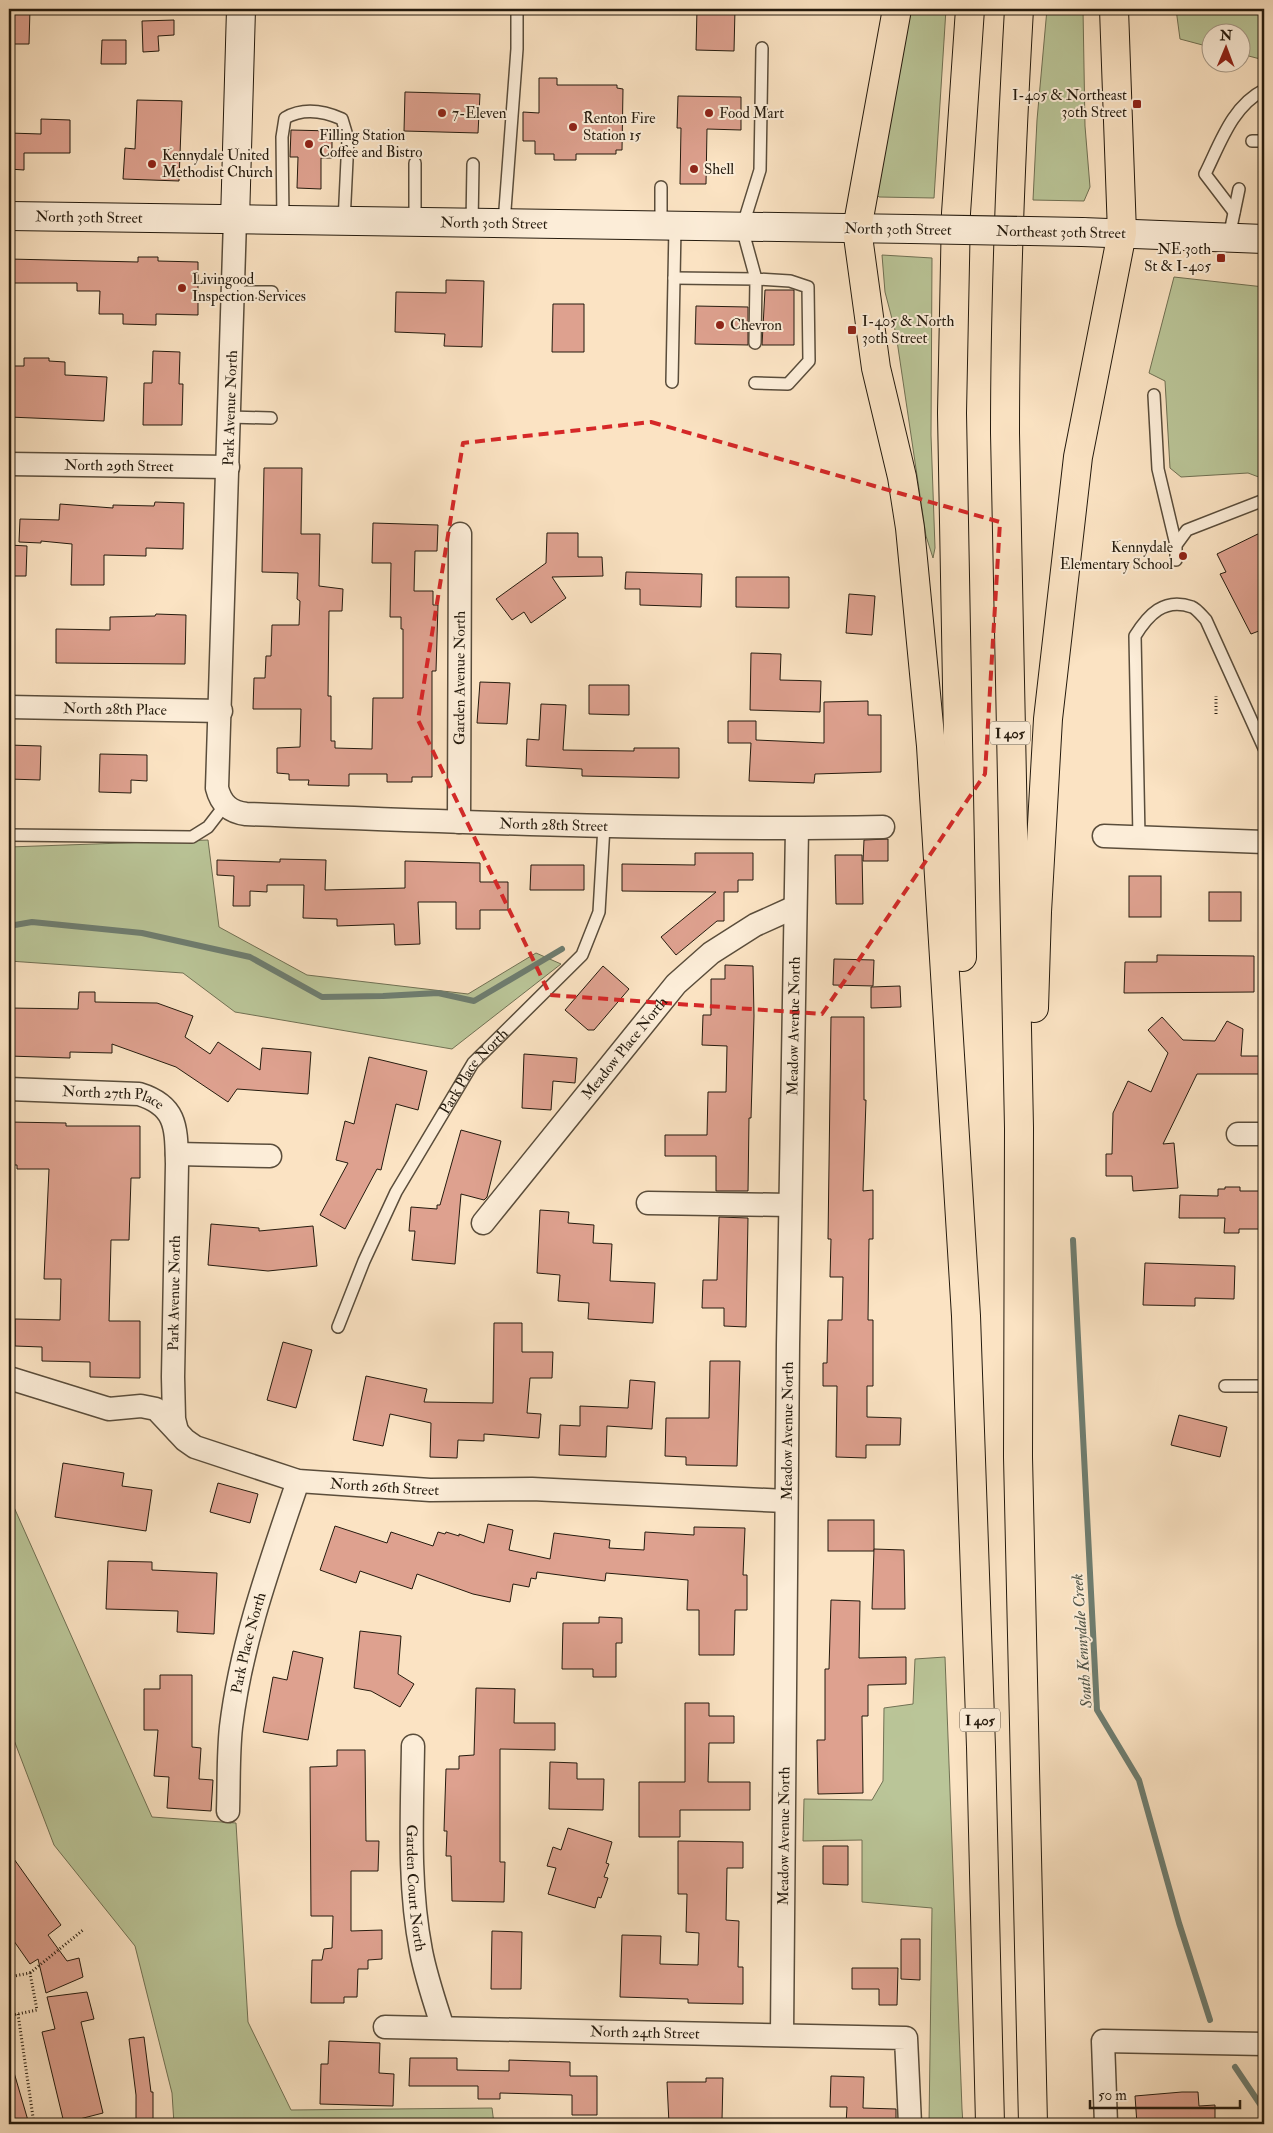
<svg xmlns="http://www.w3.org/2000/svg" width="1273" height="2133" viewBox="0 0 1273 2133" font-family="'IM FELL Double Pica',serif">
<rect width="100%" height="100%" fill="#fbe3c3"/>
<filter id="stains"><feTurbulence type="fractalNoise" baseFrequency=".004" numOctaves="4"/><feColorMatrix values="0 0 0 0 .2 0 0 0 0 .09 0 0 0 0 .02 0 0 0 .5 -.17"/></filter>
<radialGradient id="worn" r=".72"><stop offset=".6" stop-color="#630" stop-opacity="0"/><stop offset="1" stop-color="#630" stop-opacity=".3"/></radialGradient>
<g fill="#bac598" stroke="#707053">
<polygon points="908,9 946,9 934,198 879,197 876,194"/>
<polygon points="1047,9 1083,9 1085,126 1090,187 1084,201 1033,200 1037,120"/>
<polygon points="1176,9 1264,9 1264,60 1241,54 1240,32 1210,32 1210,47 1180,39"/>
<polygon points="882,255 932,258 931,435 935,548 933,558 926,536 896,334 885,292"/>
<polygon points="1174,277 1264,287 1264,479 1248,473 1181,477 1170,468 1165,381 1149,373"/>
<polygon points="208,840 219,927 307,975 468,994 536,953 561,964 452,1049 235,1012 183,973 9,961 9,847"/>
<polygon points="9,1496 152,1817 236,1823 248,2022 291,2110 492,2108 494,2124 174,2124 172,2093 135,1946 54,1845 9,1727"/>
<polygon points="945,1657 962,2109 963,2124 929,2124 932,1908 862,1902 862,1840 803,1841 804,1799 872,1800 883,1781 884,1708 913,1704 915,1659"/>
</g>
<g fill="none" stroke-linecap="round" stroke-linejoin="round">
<g stroke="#6e7d70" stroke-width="6">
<polyline points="9,926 32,922 142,933 250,957 322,997 383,996 438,993 474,1001 562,949"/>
<polyline points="1073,1240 1097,1710 1139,1780 1179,1923 1210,2020"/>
<polyline points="1235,2067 1264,2110"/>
</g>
</g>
<g fill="#dea18f" stroke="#251b0e">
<polygon points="9,9 30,9 29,44 9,44"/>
<polygon points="697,9 735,9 734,51 696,50"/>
<polygon points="174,20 174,35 158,36 159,51 143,52 142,21"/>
<polygon points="102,40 126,40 126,64 101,64"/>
<polygon points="539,78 557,78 557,85 617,85 617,88 623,89 622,150 616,150 616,154 576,154 576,160 554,160 554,154 535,154 535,141 523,141 523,112 539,113"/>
<polygon points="405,92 480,94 478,133 404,131"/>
<polygon points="678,96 741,97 741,130 707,129 706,184 680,184 681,128 677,128"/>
<polygon points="137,100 182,101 179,181 123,179 125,148 135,149"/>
<polygon points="41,119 70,120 70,153 24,153 24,170 9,169 9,133 41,134"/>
<polygon points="291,130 332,131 332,158 321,158 321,189 297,188 298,157 290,157"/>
<polygon points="138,257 158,257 158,261 198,262 198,315 156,314 156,325 123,324 123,314 99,314 100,291 77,291 77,283 9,283 9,259 138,262"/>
<polygon points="446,280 484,281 482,347 444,346 445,334 395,332 396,292 446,293"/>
<polygon points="765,290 794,290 794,345 762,345"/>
<polygon points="553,304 584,304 584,352 552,352"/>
<polygon points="696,306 748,307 748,345 695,344"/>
<polygon points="153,351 180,352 179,384 183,384 182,425 143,425 144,383 152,383"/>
<polygon points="24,358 49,358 49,361 65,362 65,375 107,377 104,421 9,417 9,366 24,366"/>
<polygon points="264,468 302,468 301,534 320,534 319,586 343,589 342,611 329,611 328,696 331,696 331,741 335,741 335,748 372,749 373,698 403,698 403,629 401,629 401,617 390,617 391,563 372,563 373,523 438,525 437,551 415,551 414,591 433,591 433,605 438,605 436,671 432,671 432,777 412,777 412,782 387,782 387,774 349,774 349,786 308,785 309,780 289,780 289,774 277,773 277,748 300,747 301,709 253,709 254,678 265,678 266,656 271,656 272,625 299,625 300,601 297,599 298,573 262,572"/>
<polygon points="155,502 184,503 183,549 146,548 146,556 104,555 104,585 71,585 72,544 41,541 41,543 19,542 20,519 59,520 60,504 113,508 113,505 154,506"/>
<polygon points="1264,531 1264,629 1251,634 1220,574 1226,572 1217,554"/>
<polygon points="547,533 578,533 578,557 602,557 603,576 552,577 566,598 531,623 524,612 512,620 496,599 546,563"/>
<polygon points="9,545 27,546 26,576 9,576"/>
<polygon points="626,572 702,574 701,607 640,605 640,589 625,589"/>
<polygon points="736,577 789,577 789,608 736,607"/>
<polygon points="849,594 875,596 872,635 846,633"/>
<polygon points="156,614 186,615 185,664 56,663 56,629 110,630 110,617 155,616"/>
<polygon points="751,653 781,654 780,680 821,681 820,712 750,710"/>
<polygon points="480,682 510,683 507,724 477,723"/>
<polygon points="589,685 629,685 629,715 589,714"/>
<polygon points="868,701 868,715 881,715 881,772 815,774 814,783 749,781 751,743 728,743 728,721 756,721 756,740 824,743 824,702"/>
<polygon points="541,704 566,705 563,750 634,751 634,748 679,748 679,778 582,776 582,769 526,766 527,739 539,740"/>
<polygon points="9,745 41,746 40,780 9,779"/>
<polygon points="100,754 147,755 147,781 131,780 131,793 99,792"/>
<polygon points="888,839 888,861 863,861 864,840"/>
<polygon points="695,853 753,853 753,880 738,880 738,892 724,892 724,921 717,921 676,955 661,937 716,892 622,891 622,864 695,865"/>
<polygon points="835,855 862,855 863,904 836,904"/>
<polygon points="280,859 326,860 325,890 405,888 405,861 480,863 480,882 508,882 508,910 480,910 480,929 456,929 456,902 418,902 420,944 395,945 394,924 337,926 337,919 303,918 304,885 267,885 267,892 250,891 250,906 233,906 234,876 217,875 217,860 280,862"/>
<polygon points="531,865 584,865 584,890 530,890"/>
<rect x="1129" y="876" width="32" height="41"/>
<rect x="1209" y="892" width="32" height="29"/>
<polygon points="1157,955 1254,956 1254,992 1124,993 1125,962 1157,962"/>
<polygon points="834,959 874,960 873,986 833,985"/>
<polygon points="725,965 753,966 754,1016 751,1118 749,1118 748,1191 716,1191 716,1156 665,1156 665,1135 707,1135 708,1092 726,1092 727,1046 702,1045 703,1015 711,1015 711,979 725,979"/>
<polygon points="603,966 629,989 594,1030 588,1030 565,1010"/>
<polygon points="900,986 901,1007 871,1008 871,987"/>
<polygon points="79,992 95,992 95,1002 157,1003 193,1016 185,1037 210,1054 218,1042 260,1070 262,1048 311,1052 308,1094 237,1089 228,1102 176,1067 112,1044 112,1053 70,1052 70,1058 9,1056 9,1008 78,1009"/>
<polygon points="831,1017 864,1017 864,1100 866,1100 863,1191 873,1190 873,1239 869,1239 868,1320 873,1320 873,1386 867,1386 867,1417 901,1418 900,1445 866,1445 866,1458 836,1457 837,1386 823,1386 823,1363 827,1363 828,1320 842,1320 843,1277 830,1277 831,1239 828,1239"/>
<polygon points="1162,1017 1183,1040 1215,1041 1227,1021 1243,1029 1241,1056 1264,1056 1264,1074 1197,1074 1163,1144 1174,1143 1178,1188 1133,1191 1132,1176 1106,1176 1106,1154 1112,1154 1113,1113 1128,1081 1151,1092 1168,1053 1148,1030"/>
<polygon points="524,1054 577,1058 575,1083 553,1081 551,1110 522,1108"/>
<polygon points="369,1057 427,1071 418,1110 396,1104 381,1170 377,1169 345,1229 320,1215 348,1163 336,1160 345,1121 354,1124"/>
<polygon points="9,1122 66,1123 66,1126 140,1126 140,1178 131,1178 129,1240 111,1240 109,1321 140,1321 140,1378 90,1377 90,1362 42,1361 42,1347 15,1346 15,1319 60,1320 61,1279 44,1279 49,1169 17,1169 17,1165 9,1165"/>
<polygon points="461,1130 501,1141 487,1197 484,1200 461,1194 455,1264 412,1260 415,1231 409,1231 411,1207 437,1209 437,1205 440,1205"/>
<polygon points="1225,1187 1240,1187 1240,1191 1264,1191 1264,1229 1239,1229 1239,1233 1224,1233 1225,1218 1179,1218 1180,1195 1218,1196 1218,1189 1225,1189"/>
<polygon points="540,1210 569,1212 568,1223 594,1225 593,1243 612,1244 610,1281 655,1283 653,1323 588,1319 589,1303 558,1301 560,1275 537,1273"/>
<polygon points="719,1217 748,1218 746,1327 724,1326 724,1308 702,1308 703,1280 717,1280"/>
<polygon points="211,1224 259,1228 259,1231 313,1226 317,1266 268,1271 208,1265"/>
<polygon points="1145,1263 1235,1266 1234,1299 1195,1298 1195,1306 1143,1305"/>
<polygon points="494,1323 522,1323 522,1352 553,1352 552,1378 530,1378 527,1413 541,1414 539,1438 484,1434 484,1441 458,1440 457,1458 430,1457 431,1423 390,1414 383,1446 353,1440 366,1376 427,1389 424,1402 493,1403"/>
<polygon points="283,1342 312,1350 296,1408 267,1400"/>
<polygon points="710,1361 740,1361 737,1466 686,1465 686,1457 665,1456 666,1418 709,1418"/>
<polygon points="630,1380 655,1382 652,1429 607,1426 606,1457 559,1455 560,1425 580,1426 580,1406 628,1408"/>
<polygon points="1179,1415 1227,1427 1220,1457 1171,1445"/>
<polygon points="63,1463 124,1473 122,1486 152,1490 146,1531 55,1517"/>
<polygon points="218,1483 258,1494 250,1523 210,1512"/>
<rect x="828" y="1520" width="46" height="31"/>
<polygon points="488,1524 513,1530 509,1550 550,1559 554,1533 610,1540 609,1548 644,1550 645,1532 694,1535 694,1527 745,1528 743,1575 747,1575 747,1610 735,1610 734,1655 699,1655 699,1610 687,1610 688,1580 606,1573 605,1581 537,1572 536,1579 531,1578 529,1587 513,1584 510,1602 473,1594 417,1574 412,1589 360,1571 356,1583 320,1570 335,1526 387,1543 391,1532 433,1546 438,1532 445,1534 446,1532 459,1536 459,1534 484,1543"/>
<polygon points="874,1549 904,1550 905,1609 872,1609"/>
<polygon points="108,1561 152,1562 152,1570 217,1573 214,1634 177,1632 178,1611 106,1609"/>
<polygon points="831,1600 860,1601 859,1658 906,1657 906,1684 868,1685 868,1716 862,1716 863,1793 818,1794 817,1740 825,1740 825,1669 829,1669"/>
<polygon points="599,1617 622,1618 622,1643 616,1643 616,1677 593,1677 593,1669 562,1669 563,1623 599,1623"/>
<polygon points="360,1631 401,1636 398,1674 414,1684 400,1707 371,1691 354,1688"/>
<polygon points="293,1651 323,1658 308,1740 263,1732 273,1677 287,1680"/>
<polygon points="160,1675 192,1675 192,1747 201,1748 199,1779 213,1780 211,1811 167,1808 169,1777 154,1776 158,1730 144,1730 144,1689 160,1689"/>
<polygon points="476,1688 515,1689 514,1723 555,1723 555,1750 500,1749 500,1862 505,1862 504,1902 452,1901 451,1856 446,1856 447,1831 444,1831 446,1769 459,1769 459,1756 474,1755"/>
<polygon points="685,1703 709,1703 709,1716 734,1716 734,1743 709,1743 708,1782 750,1782 750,1810 680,1810 680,1837 639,1837 639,1782 685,1782"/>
<polygon points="337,1750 365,1750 366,1841 379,1841 378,1871 351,1871 351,1931 382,1930 382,1959 368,1960 368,1969 358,1969 357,1997 344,1997 344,2003 311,2003 312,1960 322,1960 324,1949 332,1948 333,1916 311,1916 310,1767 337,1766"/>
<polygon points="550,1762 577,1763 577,1779 604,1779 603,1810 549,1809"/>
<polygon points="568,1828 612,1842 606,1863 609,1864 604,1877 608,1878 601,1898 598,1897 595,1908 548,1894 556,1868 547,1866 553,1847 561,1850"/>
<polygon points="678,1841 743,1842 743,1868 727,1868 726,1920 739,1921 738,1967 743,1967 743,2004 688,2003 688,1999 620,1997 622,1935 661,1936 660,1964 698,1965 699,1933 686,1932 687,1894 678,1894"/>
<polygon points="823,1846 848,1846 848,1885 823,1884"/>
<polygon points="9,1852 61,1925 48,1935 67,1961 79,1958 83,1977 46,1993 38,1959 30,1964 9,1934"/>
<polygon points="492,1931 522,1932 521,1989 491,1989"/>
<polygon points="901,1939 920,1939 920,1980 901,1979"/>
<polygon points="852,1968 898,1968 897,2005 879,2005 879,1989 852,1989"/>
<polygon points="87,1992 94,2019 81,2022 103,2113 64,2123 42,2032 55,2029 47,1997"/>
<polygon points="144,2037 151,2092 153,2092 153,2124 136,2124 136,2095 129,2039"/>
<polygon points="329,2041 380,2043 379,2073 394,2074 393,2106 320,2104 321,2064 328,2064"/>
<polygon points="410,2058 457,2058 457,2070 509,2071 509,2060 570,2062 570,2076 597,2076 597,2115 572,2115 572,2095 500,2093 500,2099 478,2099 478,2086 409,2086"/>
<polygon points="13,2069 29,2124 9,2124 9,2070"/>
<polygon points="831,2076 864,2077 863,2108 896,2109 896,2124 846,2124 847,2107 830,2107"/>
<polygon points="706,2078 723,2078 722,2120 711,2120 711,2124 669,2124 667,2082 706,2082"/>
<polygon points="1182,2092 1198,2092 1199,2106 1215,2105 1215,2124 1137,2124 1135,2096"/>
</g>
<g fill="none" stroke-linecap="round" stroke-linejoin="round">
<defs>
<g id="lane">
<polyline points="1252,141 1264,141"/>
<path d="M1234 212 1205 174C1220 144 1232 106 1264 90"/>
<path d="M283 220 282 137 285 118C304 107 324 111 342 119L348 139 344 222"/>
<polyline points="415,223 415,163"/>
<polyline points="504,223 517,49 517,9"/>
<polyline points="472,224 473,164"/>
<polyline points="661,226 661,187"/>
<polyline points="1229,237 1239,189"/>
<polyline points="674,278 756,279 755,343"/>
<polyline points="233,292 272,292"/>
<polyline points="672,382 675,227"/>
<polyline points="755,383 788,384 809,361 808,287 790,281 756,279 742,228 760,170 762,48"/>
<polyline points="1154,395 1158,469 1176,545"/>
<polyline points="229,417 271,418"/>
<polyline points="1176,560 1176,545 1187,530 1264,500"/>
<polyline points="9,835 192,837 208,827 225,805"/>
<path d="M1139 837 1135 636C1148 615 1164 597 1192 607 1197 609 1202 616 1206 620L1264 748"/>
<path id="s1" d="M338 1327 364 1261 396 1192 473 1063 582 955 599 912 604 826"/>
<polyline points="1225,1386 1264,1386"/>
</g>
<g id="street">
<path id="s2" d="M235 220 217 788C221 804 230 812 246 814 458 822 670 831 883 827"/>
<path id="s3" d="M9 464 228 467"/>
<path id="s4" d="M9 707 221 711"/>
<path id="s5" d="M459 822 460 534"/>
<polyline points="1104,836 1264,842"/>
<path id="s6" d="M9 1089 139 1094C178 1106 176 1129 177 1164L173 1377 174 1419 177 1431"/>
<polyline points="1238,1134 1264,1134"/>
<polyline points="177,1154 270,1156"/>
<polyline points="648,1203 790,1205"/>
<path id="s7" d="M483 1223 676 984 711 953 755 925 795 907"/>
<path id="s8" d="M9 1378 109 1409 141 1406 156 1409 185 1440 195 1447 298 1481 430 1490 532 1489 786 1501"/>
<path id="s9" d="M413 1746C412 1815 408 1884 421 1951 426 1977 435 2003 443 2028"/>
<path id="s10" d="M228 1811C229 1783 228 1755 231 1727 241 1643 271 1561 298 1481"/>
<path id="s11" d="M385 2027 906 2038 910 2124"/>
<path id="s12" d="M782 2035 788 1345 797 829"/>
<polyline points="1106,2124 1103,2041 1264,2044"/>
</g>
<g id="secondary">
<path id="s13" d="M9 216 911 229"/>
<polyline points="235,220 241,9"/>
<polyline points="1082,232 1264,239"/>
</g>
<g id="highway">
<polyline points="897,9 857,229 876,368 902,477 910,528 931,746 966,1316 981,1747 990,2124"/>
<path d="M1019 9C1011 150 1005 291 1005 433L1019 1128 1018 1457 1033 2124"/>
<polyline points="962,957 952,413 956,213 970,9"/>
<polyline points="1034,1008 1037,912 1048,719 1078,457 1122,233 1114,9"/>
</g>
</defs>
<use href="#lane" stroke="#5a4d3b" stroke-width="14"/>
<use href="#street" stroke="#5a4d3b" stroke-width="25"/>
<use href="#secondary" stroke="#251b0e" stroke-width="30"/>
<use href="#highway" stroke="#251b0e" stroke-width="30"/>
<g stroke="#251b0e" stroke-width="3" stroke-dasharray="1 2.5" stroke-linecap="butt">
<polyline points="1216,714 1216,696"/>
<polyline points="9,1826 15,1824"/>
<polyline points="9,1966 14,1976"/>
<polyline points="30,1973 83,1930"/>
<polyline points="9,1977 30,1973 37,2010 13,2015 9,1993"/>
<polyline points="18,2014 34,2124"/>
</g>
<use href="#lane" stroke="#fcedd8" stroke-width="11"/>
<use href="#street" stroke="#fcedd8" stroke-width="22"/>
<use href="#secondary" stroke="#fcedd8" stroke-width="28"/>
<use href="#highway" stroke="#fbe3c3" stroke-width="28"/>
<defs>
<polyline id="secondary-bridge" points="911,229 1082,232"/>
</defs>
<use href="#secondary-bridge" stroke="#251b0e" stroke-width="30" stroke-linecap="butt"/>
<use href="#secondary-bridge" stroke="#fcedd8" stroke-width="28"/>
</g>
<path fill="none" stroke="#d62828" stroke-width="4" stroke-dasharray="10 6" stroke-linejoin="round" d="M651 422 1000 522 985 774 822 1014 550 995 418 720 463 443Z"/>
<g fill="#8f2418" stroke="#fcedd8" stroke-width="2">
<rect x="1132" y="99" width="10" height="10" rx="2.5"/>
<circle cx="442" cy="113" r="5"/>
<circle cx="709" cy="113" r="5"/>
<circle cx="573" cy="127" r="5"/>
<circle cx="309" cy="144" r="5"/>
<circle cx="152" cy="164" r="5"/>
<circle cx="694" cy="169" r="5"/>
<rect x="1216" y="253" width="10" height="10" rx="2.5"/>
<circle cx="182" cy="288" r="5"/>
<circle cx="720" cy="325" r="5"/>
<rect x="847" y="325" width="10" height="10" rx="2.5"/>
<circle cx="1183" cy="556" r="5"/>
</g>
<g text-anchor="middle" stroke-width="4" stroke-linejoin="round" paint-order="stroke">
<g fill="#fcedd8" stroke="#665a4b" stroke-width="1">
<rect x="990" y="721.5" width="40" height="23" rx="4"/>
<rect x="960" y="1708.5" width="40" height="23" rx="4"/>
</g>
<g font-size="14" font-weight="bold" fill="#251b0e">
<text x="1010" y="738">I 405</text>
<text x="980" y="1725">I 405</text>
</g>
<g font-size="15" fill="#251b0e" stroke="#fcedd8" text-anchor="start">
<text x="1127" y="100" text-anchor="end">I-405 &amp; Northeast<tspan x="1127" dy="17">30th Street</tspan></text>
<text x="452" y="118">7-Eleven</text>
<text x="719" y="118">Food Mart</text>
<text x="583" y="123">Renton Fire<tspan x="583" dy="17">Station 15</tspan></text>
<text x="319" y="140">Filling Station<tspan x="319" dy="17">Coffee and Bistro</tspan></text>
<text x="162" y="160">Kennydale United<tspan x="162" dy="17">Methodist Church</tspan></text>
<text x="704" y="174">Shell</text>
<text x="1211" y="254" text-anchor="end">NE 30th<tspan x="1211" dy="17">St &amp; I-405</tspan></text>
<text x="192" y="284">Livingood<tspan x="192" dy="17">Inspection Services</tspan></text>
<text x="862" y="326">I-405 &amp; North<tspan x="862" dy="17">30th Street</tspan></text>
<text x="730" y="330">Chevron</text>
<text x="1173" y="552" text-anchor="end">Kennydale<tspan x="1173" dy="17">Elementary School</tspan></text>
</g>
<g font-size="15" fill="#251b0e" stroke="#fcedd8">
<text dy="5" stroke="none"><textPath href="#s13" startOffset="80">North 30th Street</textPath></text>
<text dy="5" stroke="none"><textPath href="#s13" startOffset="485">North 30th Street</textPath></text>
<text transform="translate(898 229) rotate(1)" y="5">North 30th Street</text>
<text transform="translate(1061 232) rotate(1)" y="5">Northeast 30th Street</text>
<text transform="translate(230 408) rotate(-88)" y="5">Park Avenue North</text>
<text dy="5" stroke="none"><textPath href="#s3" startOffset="110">North 29th Street</textPath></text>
<text dy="5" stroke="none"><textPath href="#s5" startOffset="144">Garden Avenue North</textPath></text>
<text dy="5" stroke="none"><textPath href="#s4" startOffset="106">North 28th Place</textPath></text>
<text dy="5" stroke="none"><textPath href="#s2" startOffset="918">North 28th Street</textPath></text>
<text dy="5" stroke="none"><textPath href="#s12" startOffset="1009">Meadow Avenue North</textPath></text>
<text dy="5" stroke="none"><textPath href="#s7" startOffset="225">Meadow Place North</textPath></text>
<text dy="5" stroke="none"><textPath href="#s1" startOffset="291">Park Place North</textPath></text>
<text dy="5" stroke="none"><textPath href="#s6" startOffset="105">North 27th Place</textPath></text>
<text transform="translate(174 1293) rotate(-89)" y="5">Park Avenue North</text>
<text dy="5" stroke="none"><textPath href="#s12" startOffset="604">Meadow Avenue North</textPath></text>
<text dy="5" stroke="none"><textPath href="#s8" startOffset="402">North 26th Street</textPath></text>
<text dy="5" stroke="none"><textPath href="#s10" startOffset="170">Park Place North</textPath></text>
<text dy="5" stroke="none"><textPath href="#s12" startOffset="199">Meadow Avenue North</textPath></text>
<text dy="5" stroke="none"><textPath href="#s9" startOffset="142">Garden Court North</textPath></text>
<text dy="5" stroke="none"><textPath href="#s11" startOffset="260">North 24th Street</textPath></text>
</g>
<g font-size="16" font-style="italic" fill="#505447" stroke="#fcedd8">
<text transform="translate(1081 1641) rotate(-94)" y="6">South Kennydale Creek</text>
</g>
</g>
<rect width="1273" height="2133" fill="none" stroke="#fbe3c3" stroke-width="30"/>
<rect x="10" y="10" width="1253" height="2113" fill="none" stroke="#251b0e" stroke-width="2.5"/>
<rect x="15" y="15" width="1243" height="2103" fill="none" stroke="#251b0e"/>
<g transform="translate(1226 48) rotate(1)"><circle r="24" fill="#fcedd8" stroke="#a69987"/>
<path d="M0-4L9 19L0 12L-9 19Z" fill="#8f2418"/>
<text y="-8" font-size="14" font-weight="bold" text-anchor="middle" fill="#251b0e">N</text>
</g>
<path d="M1090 2100v8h150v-8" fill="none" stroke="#251b0e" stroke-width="2.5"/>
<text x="1098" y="2100" font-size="15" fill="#251b0e" stroke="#fcedd8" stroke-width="4" paint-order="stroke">50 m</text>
<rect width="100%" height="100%" filter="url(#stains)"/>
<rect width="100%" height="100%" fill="url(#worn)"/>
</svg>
